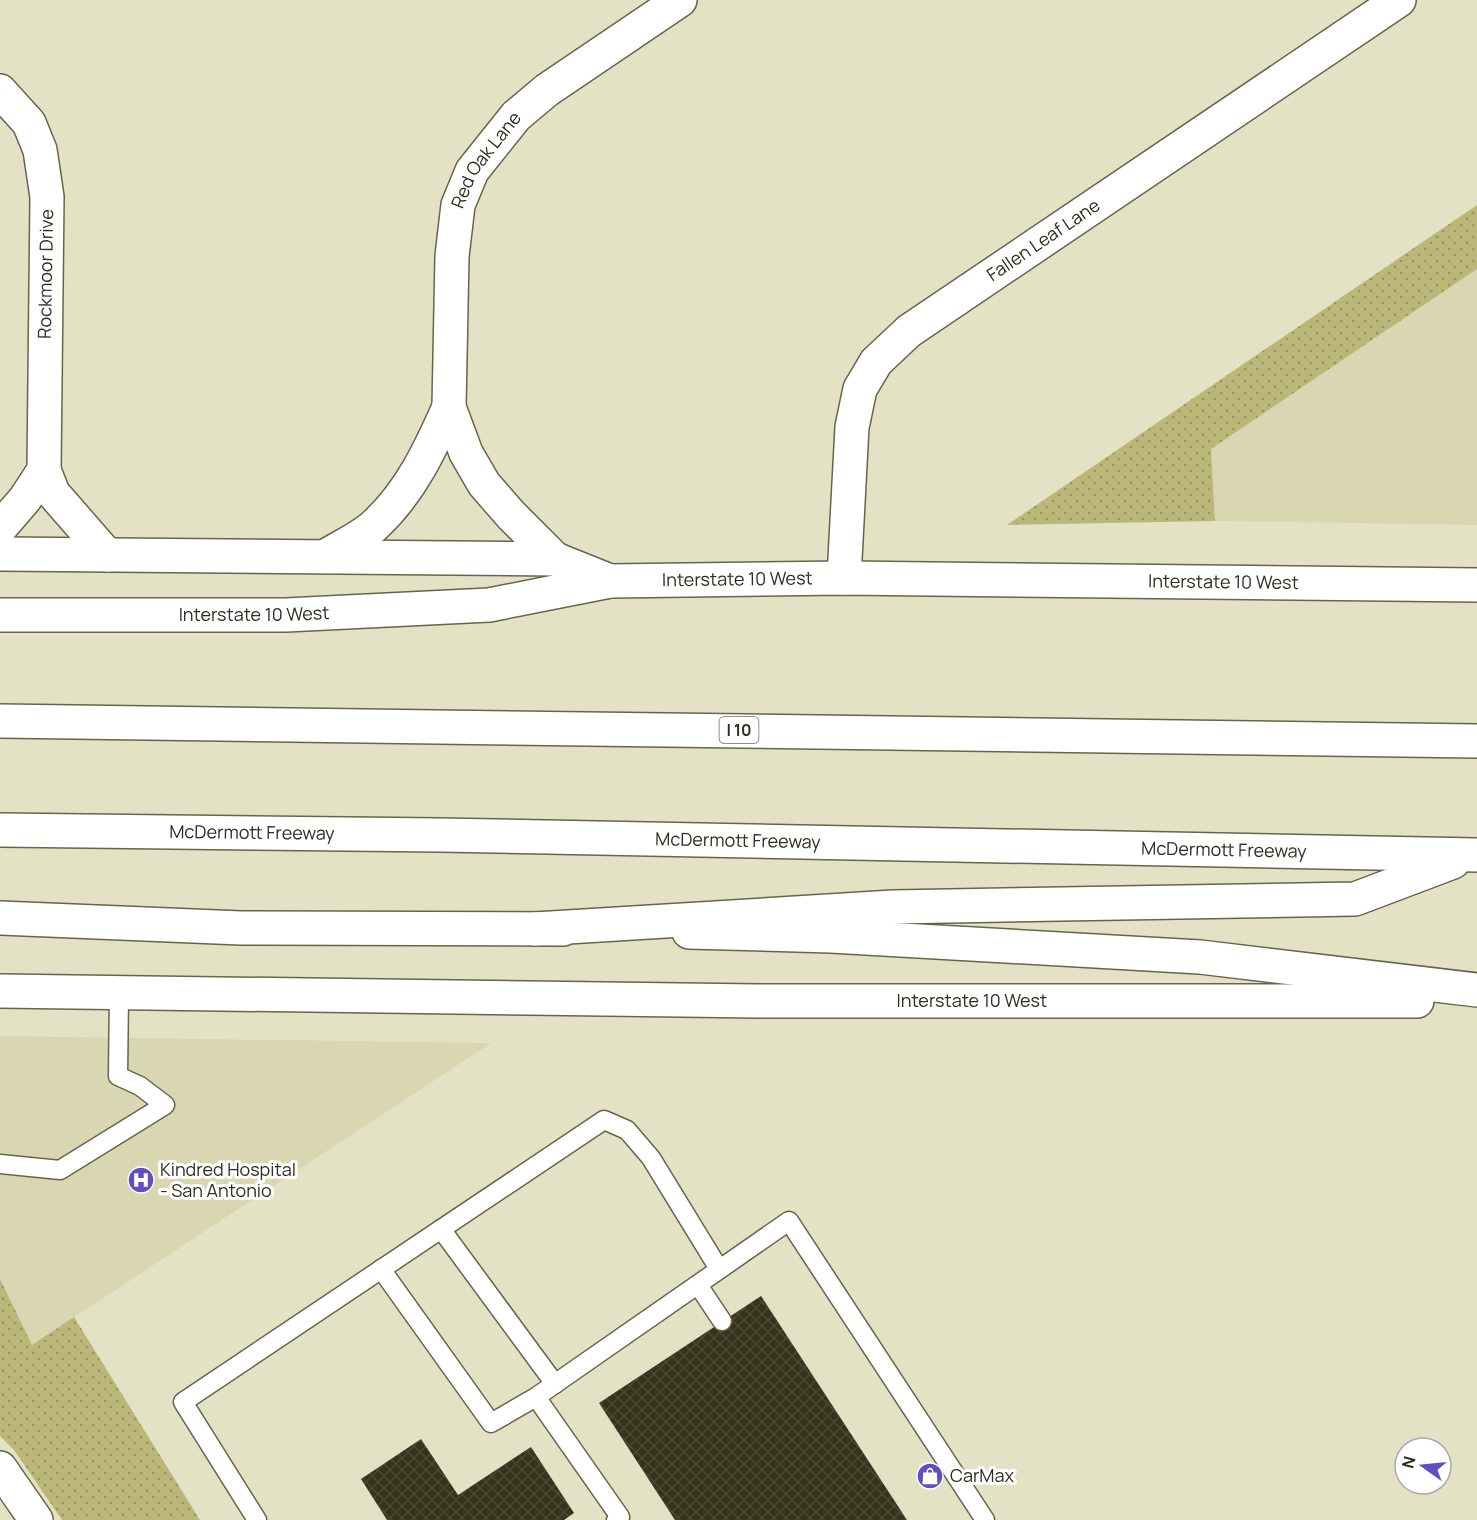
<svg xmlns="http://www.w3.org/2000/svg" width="1477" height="1520" viewBox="0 0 1477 1520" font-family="Manrope,sans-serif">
<defs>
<pattern id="grass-dots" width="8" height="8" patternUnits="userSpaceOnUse" patternTransform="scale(1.5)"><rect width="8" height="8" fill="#bbb779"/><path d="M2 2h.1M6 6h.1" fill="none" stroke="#989563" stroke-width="1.8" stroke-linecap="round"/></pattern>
<pattern id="building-cross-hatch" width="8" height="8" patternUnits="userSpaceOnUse" patternTransform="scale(1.5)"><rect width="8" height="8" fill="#36341c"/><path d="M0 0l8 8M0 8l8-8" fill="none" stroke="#4b4934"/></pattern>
</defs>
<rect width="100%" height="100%" fill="#e4e2c5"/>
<g fill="#d9d7b2">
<polygon points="1477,269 1477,525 1215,521 1211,449"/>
<polygon points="0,1036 491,1043 0,1366"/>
</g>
<g fill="url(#grass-dots)">
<polygon points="1477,205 1477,269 1211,449 1215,521 1007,525"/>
<polygon points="0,1279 32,1345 74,1317 200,1520 62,1520 14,1450 0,1436"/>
</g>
<g fill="url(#building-cross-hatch)">
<polygon points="761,1296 907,1520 675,1520 599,1403"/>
<polygon points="421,1439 458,1495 531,1447 574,1513 564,1520 387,1520 361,1479"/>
</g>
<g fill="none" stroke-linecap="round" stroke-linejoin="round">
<defs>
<g id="lane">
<polyline points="0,1164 60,1170 165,1105 140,1086 118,1076 119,993"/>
<polyline points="441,1229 555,1384"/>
<polyline points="381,1269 491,1423 536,1397"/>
<polyline points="698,1285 722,1321"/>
<polyline points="257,1520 183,1402 604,1120 627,1130 651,1158 719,1269"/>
<polyline points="616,1520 620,1517 536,1397 789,1221 985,1520"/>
</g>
<g id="street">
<polyline points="0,91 29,123 40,150 47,197 44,470"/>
<polyline points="0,528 25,499 44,470 53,493 107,555"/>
<path d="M326 556C342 546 363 537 376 524 411 491 430 450 449 407"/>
<path id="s1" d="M555 559 511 515 484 484 466 453 449 407 452 256 458 205 472 171 516 116 547 90 680 0"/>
<path id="s2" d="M844 578 852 427 860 389 876 362 909 331 1399 0"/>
</g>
<g id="secondary">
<polyline points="0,554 555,559 610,581"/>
<path id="s3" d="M0 615H286L489 605 610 581 844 578 1477 585"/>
<polyline points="0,918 241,928 563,929"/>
<polyline points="689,932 831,936 1200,957 1477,990"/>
<path id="s4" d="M0 991 758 1001H1417"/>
<polyline points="0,1468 36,1520"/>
</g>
<g id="highway">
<polyline points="0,721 1477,741"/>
<path id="s5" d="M0 830 440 835 1477 855"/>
<polyline points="535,929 893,907 1355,899 1453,862"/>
</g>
</defs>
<use href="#lane" stroke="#66654b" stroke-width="21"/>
<use href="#street" stroke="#66654b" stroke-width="36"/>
<use href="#secondary" stroke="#66654b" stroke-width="36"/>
<use href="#highway" stroke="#66654b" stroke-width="36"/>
<use href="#lane" stroke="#fff" stroke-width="18"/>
<use href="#street" stroke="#fff" stroke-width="33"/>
<use href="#secondary" stroke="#fff" stroke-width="33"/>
<use href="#highway" stroke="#fff" stroke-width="33"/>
</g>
<defs>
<symbol id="hospital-disc" viewBox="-11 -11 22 22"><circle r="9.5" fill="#604ec7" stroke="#fff"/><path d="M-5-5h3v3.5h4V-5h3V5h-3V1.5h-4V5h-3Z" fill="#fff"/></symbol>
<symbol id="shop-disc" viewBox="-11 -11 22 22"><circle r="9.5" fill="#604ec7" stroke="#fff"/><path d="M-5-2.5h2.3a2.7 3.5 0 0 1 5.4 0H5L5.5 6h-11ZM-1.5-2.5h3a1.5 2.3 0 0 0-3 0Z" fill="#fff"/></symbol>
</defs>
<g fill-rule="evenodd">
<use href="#hospital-disc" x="126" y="1165" width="30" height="30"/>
<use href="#shop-disc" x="915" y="1461" width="30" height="30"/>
</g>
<g text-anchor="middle" stroke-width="6" stroke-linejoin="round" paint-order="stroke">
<rect fill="#fff" stroke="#6d6c64" stroke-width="1.5" x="719.5" y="717" width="39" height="26" rx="4.5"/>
<g font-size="16" font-weight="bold" fill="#2e2d22">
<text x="739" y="736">I 10</text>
</g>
<g font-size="18" fill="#2e2d22" stroke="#fff">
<text dy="6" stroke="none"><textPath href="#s1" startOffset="444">Red Oak Lane</textPath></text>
<text dy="6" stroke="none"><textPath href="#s2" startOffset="429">Fallen Leaf Lane</textPath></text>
<text transform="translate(46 274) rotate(-89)" y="6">Rockmoor Drive</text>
<text dy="6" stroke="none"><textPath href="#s3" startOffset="740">Interstate 10 West</textPath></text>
<text dy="6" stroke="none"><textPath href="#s3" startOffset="1226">Interstate 10 West</textPath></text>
<text dy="6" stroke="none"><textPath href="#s3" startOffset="254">Interstate 10 West</textPath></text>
<text dy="6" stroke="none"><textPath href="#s5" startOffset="252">McDermott Freeway</textPath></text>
<text dy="6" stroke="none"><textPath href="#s5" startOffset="738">McDermott Freeway</textPath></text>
<text dy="6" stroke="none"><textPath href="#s5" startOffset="1224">McDermott Freeway</textPath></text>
<text dy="6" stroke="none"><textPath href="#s4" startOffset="972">Interstate 10 West</textPath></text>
</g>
<g font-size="18" fill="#2e2d22" stroke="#fff" text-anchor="start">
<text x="160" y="1176">Kindred Hospital<tspan x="160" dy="21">- San Antonio</tspan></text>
<text x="950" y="1482">CarMax</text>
</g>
</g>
<g transform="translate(1423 1466) rotate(285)"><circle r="28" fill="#ffffff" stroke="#ababa7" stroke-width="1.5"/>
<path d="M0-4.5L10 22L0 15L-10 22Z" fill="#604ec7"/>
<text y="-9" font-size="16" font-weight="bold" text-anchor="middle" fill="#2e2d22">N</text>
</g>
</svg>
